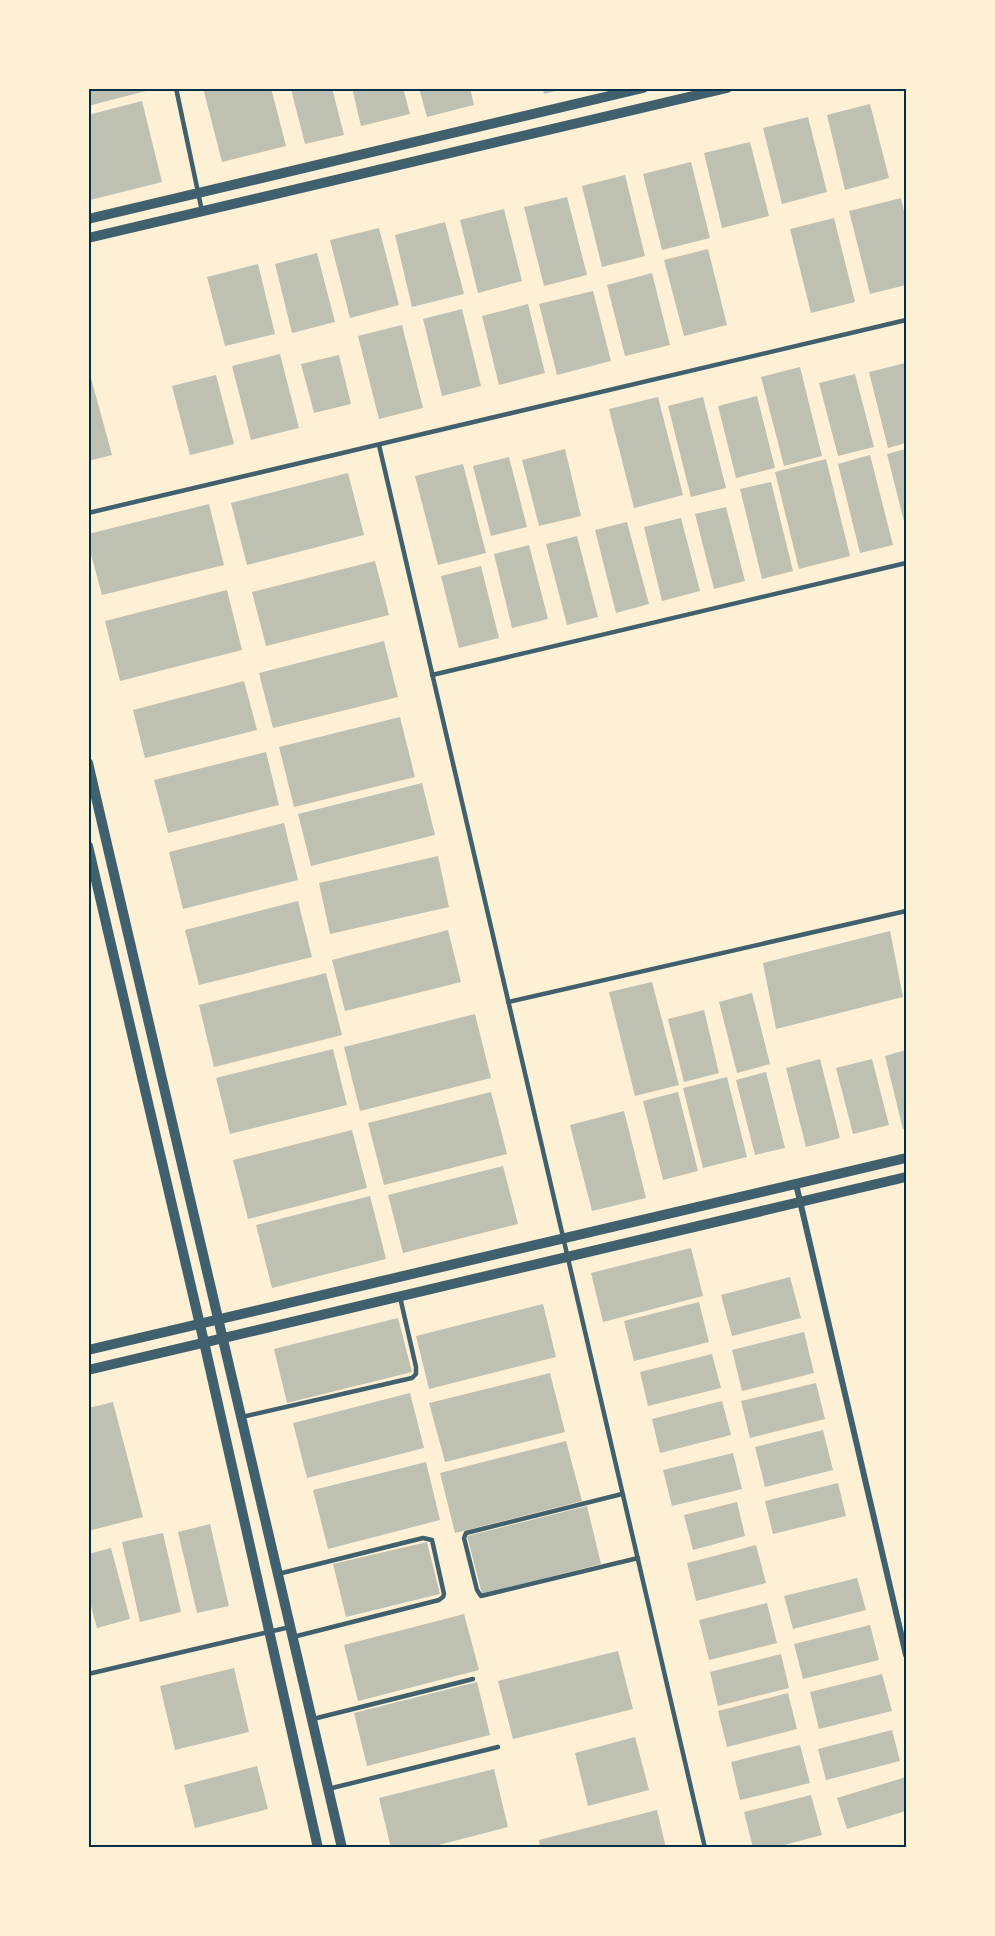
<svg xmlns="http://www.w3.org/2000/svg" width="995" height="1936" viewBox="0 0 995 1936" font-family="Rubik,sans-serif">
<rect width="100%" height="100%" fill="#fdf0d5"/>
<g fill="#bec0b2">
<polygon points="88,88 145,88 146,91 88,106"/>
<polygon points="203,88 271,88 286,146 222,162"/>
<polygon points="332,88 344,135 305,144 291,89"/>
<polygon points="352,88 403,88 410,114 361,126"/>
<polygon points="419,88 470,88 474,105 427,117"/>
<polygon points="543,88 564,88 564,89 544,94"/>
<polygon points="142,101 162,182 90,200 88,194 88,115"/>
<polygon points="870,104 889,178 845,190 827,115"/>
<polygon points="808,117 827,192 782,204 763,128"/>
<polygon points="750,142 769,216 722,228 704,153"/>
<polygon points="691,162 710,238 662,250 643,174"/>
<polygon points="625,175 645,256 602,267 582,186"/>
<polygon points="567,197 587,275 544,286 524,207"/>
<polygon points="901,198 906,221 906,285 870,294 849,211"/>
<polygon points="504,209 522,281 478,293 460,220"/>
<polygon points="834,218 855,302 811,313 790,229"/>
<polygon points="445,222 464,294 412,307 395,235"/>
<polygon points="379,228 399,305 350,318 330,240"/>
<polygon points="708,249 727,325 684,336 664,260"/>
<polygon points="317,253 335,322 292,333 275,264"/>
<polygon points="258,264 275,334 225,346 207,277"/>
<polygon points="652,273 670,345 625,356 607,285"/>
<polygon points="593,291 611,361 557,375 539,304"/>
<polygon points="528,304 545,373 499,385 482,316"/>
<polygon points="462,309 481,386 442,396 423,319"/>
<polygon points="402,325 423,408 379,419 358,336"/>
<polygon points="280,354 299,428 251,440 232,366"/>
<polygon points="339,355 351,404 314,413 301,364"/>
<polygon points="905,363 906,443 888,448 869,372"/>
<polygon points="88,367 112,455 88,461"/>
<polygon points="800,367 822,456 784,466 761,377"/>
<polygon points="855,374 874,447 838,456 819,383"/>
<polygon points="216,375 234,444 190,455 172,386"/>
<polygon points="757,396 775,468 736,478 718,406"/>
<polygon points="658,397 683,495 634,508 609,409"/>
<polygon points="703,397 726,488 691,497 668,406"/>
<polygon points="565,449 581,516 539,526 522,460"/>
<polygon points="906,449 906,529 887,454"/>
<polygon points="870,455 893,545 860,553 838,464"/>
<polygon points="509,457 527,527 491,536 473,466"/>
<polygon points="826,459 850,556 799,569 775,472"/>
<polygon points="463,464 486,553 438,565 415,476"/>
<polygon points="348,473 364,535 247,565 231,503"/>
<polygon points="771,482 793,571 762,579 740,489"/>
<polygon points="209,504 224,565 102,595 88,543 88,534"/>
<polygon points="726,507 745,581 714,589 695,514"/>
<polygon points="681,518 700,591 662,601 644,527"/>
<polygon points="627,522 649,604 616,613 595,530"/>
<polygon points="577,536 598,617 567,625 546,544"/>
<polygon points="529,545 548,619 512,628 494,554"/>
<polygon points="375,561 389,615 266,646 252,592"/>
<polygon points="481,566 499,638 459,648 441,576"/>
<polygon points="227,590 242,650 120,681 105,621"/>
<polygon points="384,641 398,697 273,728 259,673"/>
<polygon points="244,681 257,730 145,758 133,710"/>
<polygon points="400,717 415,777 294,807 279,747"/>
<polygon points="266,752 279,805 168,833 154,780"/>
<polygon points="422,783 435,835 311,866 298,814"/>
<polygon points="284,823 298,880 183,909 169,852"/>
<polygon points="438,856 449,907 330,934 319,883"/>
<polygon points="298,901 312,957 199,985 185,930"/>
<polygon points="448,930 461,982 345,1011 332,960"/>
<polygon points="890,931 903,997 776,1029 763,963"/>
<polygon points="326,973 342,1035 214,1067 199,1005"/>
<polygon points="652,982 679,1085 635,1096 609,992"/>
<polygon points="752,993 770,1064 737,1073 719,1002"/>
<polygon points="704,1010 719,1073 684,1082 668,1019"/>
<polygon points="475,1014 491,1078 360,1111 344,1047"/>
<polygon points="333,1049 347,1105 230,1134 216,1078"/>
<polygon points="906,1050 906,1128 903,1129 885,1056"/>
<polygon points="820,1059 840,1138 806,1147 786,1068"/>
<polygon points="872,1059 889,1125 853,1134 836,1068"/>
<polygon points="766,1072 785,1148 755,1155 736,1080"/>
<polygon points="727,1077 747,1157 703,1168 683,1088"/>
<polygon points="491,1092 507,1154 384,1185 368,1123"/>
<polygon points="678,1092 698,1171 663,1180 643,1101"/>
<polygon points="624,1111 646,1198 592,1211 570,1125"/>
<polygon points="352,1130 367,1188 248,1219 233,1160"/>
<polygon points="503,1166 518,1224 403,1253 388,1195"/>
<polygon points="370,1196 386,1259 272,1288 256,1225"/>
<polygon points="691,1248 703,1296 603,1322 591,1273"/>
<polygon points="790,1277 801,1318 732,1336 721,1295"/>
<polygon points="699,1302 709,1342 634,1361 624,1321"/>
<polygon points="543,1304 556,1357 429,1389 416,1336"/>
<polygon points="398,1318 412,1372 287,1403 274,1349"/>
<polygon points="804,1332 814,1373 742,1391 732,1350"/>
<polygon points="712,1354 721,1388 648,1406 640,1372"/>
<polygon points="550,1373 565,1432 445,1462 429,1403"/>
<polygon points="816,1383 825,1419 750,1438 741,1401"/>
<polygon points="410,1393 424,1448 307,1478 293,1423"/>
<polygon points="722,1401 731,1435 660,1453 652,1419"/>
<polygon points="113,1402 143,1517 88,1531 88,1408"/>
<polygon points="823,1430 833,1470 765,1487 755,1447"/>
<polygon points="566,1441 582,1501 455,1533 440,1473"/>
<polygon points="733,1453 742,1489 672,1506 663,1470"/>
<polygon points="426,1462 440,1520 328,1549 313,1490"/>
<polygon points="838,1483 846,1516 773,1534 765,1501"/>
<polygon points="737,1502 745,1536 693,1550 684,1515"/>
<polygon points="587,1506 601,1564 482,1594 467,1536"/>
<polygon points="210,1524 229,1606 197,1613 178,1532"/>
<polygon points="163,1533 181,1612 140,1622 122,1542"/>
<polygon points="427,1542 440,1594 346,1617 333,1564"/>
<polygon points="756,1545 766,1583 696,1601 687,1563"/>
<polygon points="111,1548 130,1619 97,1628 88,1595 88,1554"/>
<polygon points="857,1578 866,1610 793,1629 784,1596"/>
<polygon points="767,1603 777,1643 709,1660 699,1620"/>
<polygon points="464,1614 479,1670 358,1701 344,1645"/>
<polygon points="870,1625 879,1660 803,1679 794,1644"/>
<polygon points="618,1651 633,1709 513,1739 498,1681"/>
<polygon points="781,1654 789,1688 718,1706 710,1672"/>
<polygon points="234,1668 249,1732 175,1750 160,1686"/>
<polygon points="882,1674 892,1711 819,1729 810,1692"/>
<polygon points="477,1682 490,1735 367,1766 354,1713"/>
<polygon points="788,1693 797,1729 727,1747 718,1711"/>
<polygon points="892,1730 900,1761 826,1780 818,1749"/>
<polygon points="635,1737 649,1790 588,1806 575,1753"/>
<polygon points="800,1745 810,1783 740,1800 731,1762"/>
<polygon points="257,1766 268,1809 195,1828 184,1785"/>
<polygon points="494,1769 508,1827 427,1848 391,1848 379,1798"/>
<polygon points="906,1777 906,1811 847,1829 837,1798"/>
<polygon points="811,1795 822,1835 773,1848 753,1848 744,1812"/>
<polygon points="657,1810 666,1848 540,1848 539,1840"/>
</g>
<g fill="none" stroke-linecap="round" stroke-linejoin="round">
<g stroke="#3f606c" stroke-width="4.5">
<polyline points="176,88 202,211"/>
<polyline points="379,445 705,1848"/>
<polyline points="88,513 906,320"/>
<polyline points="432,675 906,563"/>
<polyline points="508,1002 906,911"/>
<polyline points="242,1417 412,1378 416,1374 416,1367 400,1297"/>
<polyline points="622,1494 466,1533 464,1538 477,1590 481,1596 638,1558"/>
<polyline points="278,1574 423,1538 432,1540 444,1594 443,1597 439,1600 293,1637"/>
<polyline points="88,1674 290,1627"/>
<polyline points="313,1719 473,1679"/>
<polyline points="328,1789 498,1747"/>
</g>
<polyline stroke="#3f606c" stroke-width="6" points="796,1184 906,1655"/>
<g stroke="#3f606c" stroke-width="10">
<polyline points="88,219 643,88"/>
<polyline points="88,238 727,88"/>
<polyline points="88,763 342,1848"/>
<polyline points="88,846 204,1342 318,1848"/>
<polyline points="88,1350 906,1158"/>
<polyline points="88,1370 906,1177"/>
</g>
</g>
<rect width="995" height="1936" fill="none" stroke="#fdf0d5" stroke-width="180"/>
<rect x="90" y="90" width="815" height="1756" fill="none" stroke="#003049" stroke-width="2"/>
</svg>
